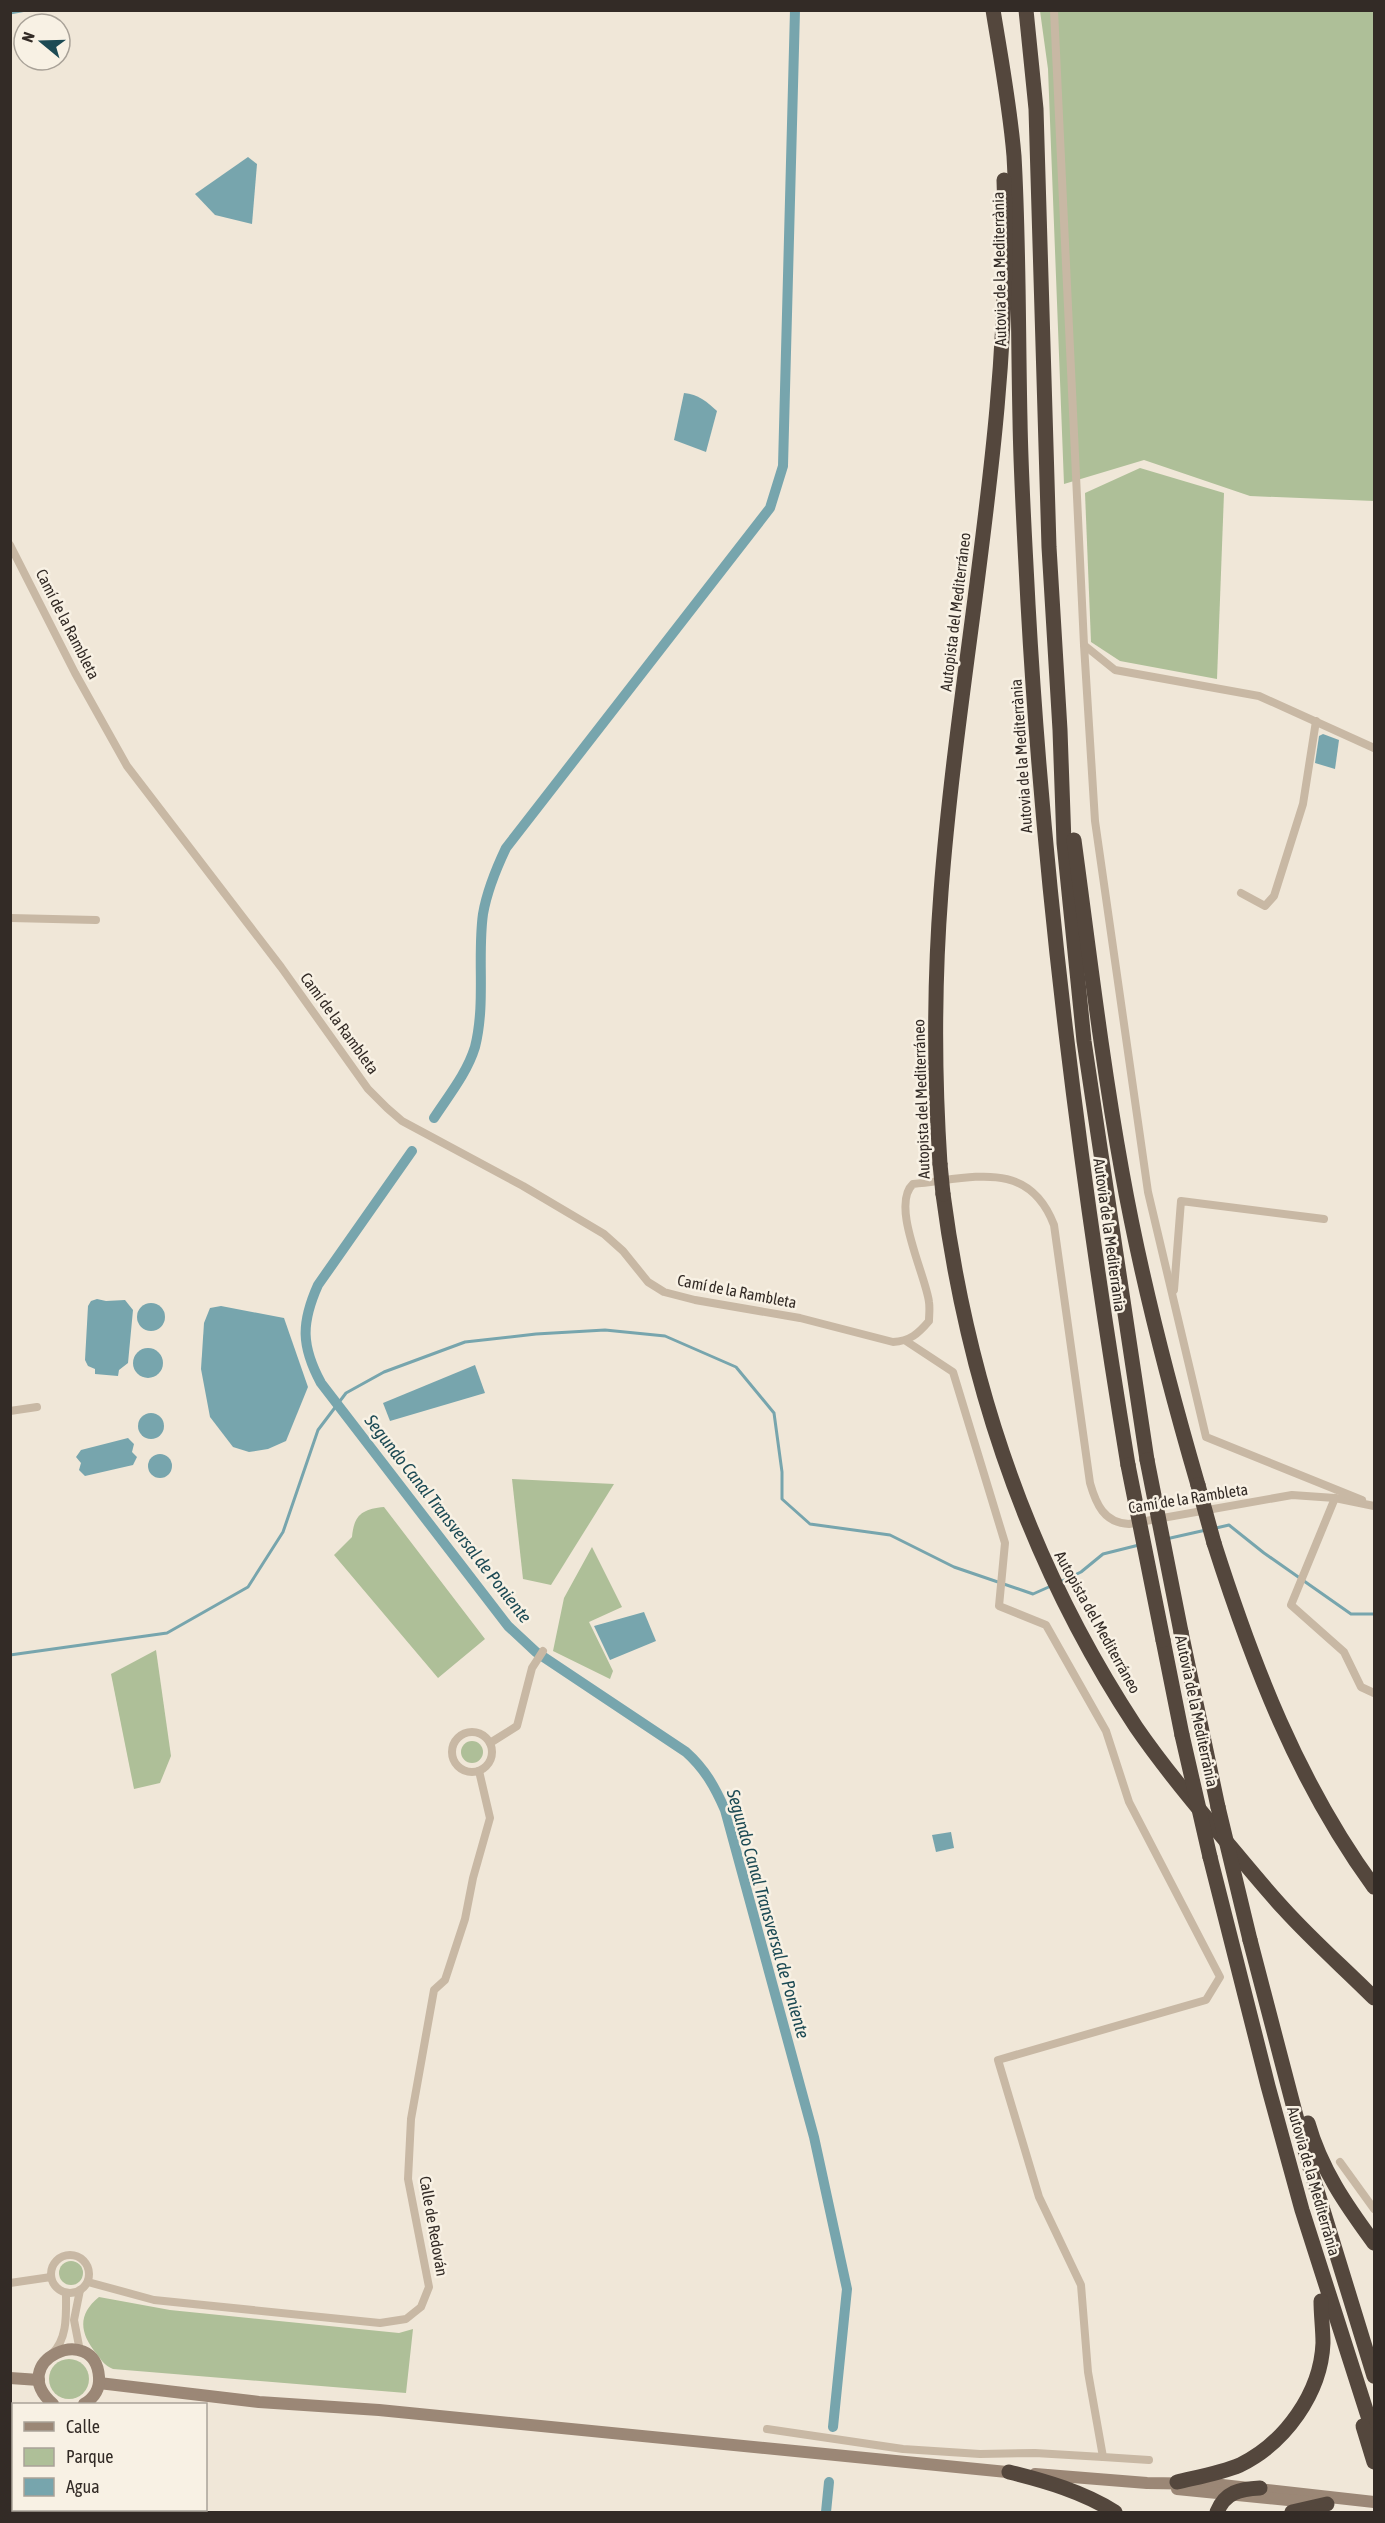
<svg xmlns="http://www.w3.org/2000/svg" width="1385" height="2523" viewBox="0 0 1385 2523" font-family="'Asap Condensed',sans-serif">
<rect width="100%" height="100%" fill="#f0e7d8"/>
<g fill="#aebf98">
<polygon points="1040,11 1374,11 1374,501 1250,496 1144,460 1064,484 1048,69"/>
<polygon points="1140,468 1224,493 1217,679 1120,661 1091,642 1085,493"/>
<polygon points="512,1479 614,1484 551,1585 523,1579"/>
<path d="M384 1507 485 1639 438 1678 334 1555 352 1537C354 1515 362 1509 384 1507Z"/>
<polygon points="592,1547 622,1607 589,1622 613,1671 610,1679 553,1651 564,1598"/>
<polygon points="156,1650 171,1756 160,1783 134,1789 111,1674"/>
<circle cx="472" cy="1752" r="11"/>
<circle cx="71" cy="2273" r="12"/>
<path d="M99 2297 170 2310 399 2333 413 2329 406 2393 113 2369C104 2365 102 2361 96 2353 79 2332 78 2314 99 2297Z"/>
<circle cx="69" cy="2379" r="20"/>
</g>
<g fill="#77a5ad">
<polygon points="248,157 257,164 252,224 215,215 195,194"/>
<path d="M684 393C698 394 707 402 717 411L706 452 674 440Z"/>
<polygon points="1323,734 1339,740 1335,769 1315,763 1319,736"/>
<polygon points="97,1299 106,1301 125,1300 133,1310 128,1363 119,1370 118,1376 95,1374 95,1369 88,1366 85,1360 88,1306 91,1301"/>
<circle cx="151" cy="1317" r="14"/>
<polygon points="221,1306 284,1318 308,1387 286,1441 268,1449 249,1452 233,1447 210,1417 201,1369 204,1323 210,1308"/>
<circle cx="148" cy="1363" r="15"/>
<polygon points="475,1365 485,1393 390,1421 383,1403"/>
<circle cx="151" cy="1426" r="13"/>
<polygon points="128,1438 134,1444 132,1452 137,1457 133,1465 85,1476 79,1470 81,1463 76,1457 81,1450"/>
<circle cx="160" cy="1466" r="12"/>
<polygon points="644,1612 656,1641 610,1660 594,1626"/>
<polygon points="951,1832 954,1848 936,1852 932,1835"/>
</g>
<g fill="none" stroke-linecap="round" stroke-linejoin="round">
<g stroke="#77a5ad" stroke-width="3">
<polyline points="10,13 26,10"/>
<polyline points="1216,1528 1229,1525 1264,1553 1351,1614 1374,1614"/>
<polyline points="1166,1539 1206,1530"/>
<polyline points="1060,1582 1081,1572 1103,1554 1139,1545"/>
<polyline points="10,1655 167,1633 248,1587 283,1532 318,1430 346,1393 384,1372 465,1342 536,1334 605,1330 665,1336 736,1367 774,1413 782,1472 782,1499 810,1524 890,1535 954,1567 1033,1594 1051,1586"/>
</g>
<g stroke="#77a5ad" stroke-width="10">
<path d="M434 1118C449 1095 467 1073 475 1047 486 1003 477 957 483 914 487 891 496 869 506 848L770 508 783 466 795 10"/>
<path d="M412 1151 318 1285C301 1323 301 1346 321 1383L508 1626 536 1652 686 1752C705 1769 715 1787 725 1810L814 2137 847 2289 833 2427"/>
<polyline points="826,2512 829,2482"/>
</g>
<g stroke="#c8b8a4" stroke-width="8">
<polyline points="1054,10 1084,645 1115,670 1259,696 1374,748"/>
<path d="M10 545 75 673 127 766 281 967 368 1089 387 1108 402 1121 523 1186 604 1234 623 1251 648 1282 664 1292 695 1300 800 1318 893 1342C910 1341 918 1334 929 1321 929 1315 930 1309 929 1302 926 1276 890 1205 913 1184 970 1179 1028 1157 1054 1225L1090 1483C1096 1504 1104 1523 1129 1524L1292 1495 1335 1498 1374 1506"/>
<polyline points="1084,645 1095,821 1148,1192 1206,1437 1362,1500"/>
<polyline points="1241,893 1265,906 1274,896 1303,804 1316,721"/>
<polyline points="10,918 96,920"/>
<polyline points="1174,1290 1181,1201 1324,1219"/>
<polyline points="906,1341 953,1372 1005,1543 999,1606 1046,1625 1106,1731 1129,1802 1220,1977 1206,2000 998,2060 1039,2197 1081,2285 1088,2372 1103,2457 1149,2460"/>
<polyline points="10,1411 37,1407"/>
<polyline points="1335,1498 1291,1605 1344,1652 1361,1687 1374,1693"/>
<circle cx="472" cy="1752" r="20"/>
<polyline points="490,1743 517,1726 532,1668 543,1651"/>
<polyline points="1340,2162 1374,2209"/>
<circle cx="70" cy="2274" r="19"/>
<polyline points="88,2282 154,2300 380,2323 406,2319 421,2307 429,2287 408,2179 411,2119 434,1990 445,1980 465,1919 473,1878 490,1818 479,1771"/>
<polyline points="10,2283 51,2277"/>
<polyline points="80,2351 74,2320 80,2290"/>
<path d="M52 2354C68 2338 66 2314 66 2293"/>
<polyline points="767,2429 903,2449 980,2454 1035,2453 1103,2457"/>
<polyline points="10,2454 14,2452"/>
<polyline points="168,2510 171,2512"/>
</g>
<g stroke="#9b8776" stroke-width="12">
<polyline points="10,2378 39,2380"/>
<polyline points="99,2383 259,2402 379,2410 1017,2473"/>
<path d="M53 2404C4 2361 95 2321 99 2377 100 2389 94 2398 84 2404"/>
<polyline points="1035,2474 1147,2483 1213,2484 1374,2502"/>
<polyline points="1177,2489 1318,2503"/>
</g>
<g stroke="#54473d" stroke-width="15">
<path d="M993 10C1001 59 1010 107 1014 156 1019 244 1018 332 1020 420 1021 482 1025 543 1028 604 1044 894 1081 1179 1128 1465"/>
<polyline points="1026,10 1036,109 1049,547 1060,730 1064,843 1084,1041 1147,1460"/>
<path d="M1074 840C1089 951 1102 1062 1122 1172 1141 1278 1168 1382 1198 1485"/>
<path d="M940 1164C934 1073 934 983 941 892 959 655 1014 418 1004 180"/>
<path d="M943 1194C968 1384 1030 1566 1136 1727 1160 1762 1187 1795 1214 1827 1237 1854 1260 1883 1284 1909 1312 1940 1344 1968 1374 1998"/>
<path d="M1214 1543C1253 1665 1298 1783 1374 1887"/>
<polyline points="1181,1632 1218,1807"/>
<polyline points="1163,1640 1182,1735"/>
<polyline points="1210,1857 1268,2086 1302,2210 1374,2435"/>
<polyline points="1250,1940 1307,2158 1374,2376"/>
<path d="M1308 2123C1321 2169 1346 2205 1374 2243"/>
<polyline points="1363,2426 1374,2462"/>
<path d="M1009 2472C1046 2481 1083 2492 1115 2512"/>
<path d="M1177 2482C1198 2477 1221 2473 1240 2465 1285 2443 1321 2393 1323 2343 1323 2329 1321 2315 1321 2301"/>
<path d="M1217 2512C1225 2492 1240 2489 1260 2488"/>
<polyline points="1292,2512 1327,2504"/>
</g>
<g stroke="#54473d" stroke-width="15">
<polyline points="940,1164 943,1194"/>
<polyline points="1147,1460 1181,1632"/>
<polyline points="1128,1465 1163,1640"/>
<polyline points="1198,1485 1214,1543"/>
<polyline points="1182,1735 1210,1857"/>
<polyline points="1218,1807 1250,1940"/>
</g>
</g>
<g text-anchor="middle" stroke-width="5" stroke-linejoin="round" paint-order="stroke">
<g font-size="16" fill="#332b26" stroke="#f8f1e4">
<text transform="translate(999 269) rotate(-91)" y="6">Autovia de la Mediterrània</text>
<text transform="translate(955 612) rotate(-83)" y="6">Autopista del Mediterráneo</text>
<text transform="translate(68 624) rotate(63)" y="6">Camí de la Rambleta</text>
<text transform="translate(1021 756) rotate(-94)" y="6">Autovia de la Mediterrània</text>
<text transform="translate(340 1023) rotate(54)" y="6">Camí de la Rambleta</text>
<text transform="translate(921 1099) rotate(-92)" y="6">Autopista del Mediterráneo</text>
<text transform="translate(1110 1235) rotate(82)" y="6">Autovia de la Mediterrània</text>
<text transform="translate(737 1291) rotate(11)" y="6">Camí de la Rambleta</text>
<text transform="translate(1188 1498) rotate(-9)" y="6">Camí de la Rambleta</text>
<text transform="translate(1098 1622) rotate(61)" y="6">Autopista del Mediterráneo</text>
<text transform="translate(1197 1711) rotate(78)" y="6">Autovia de la Mediterrània</text>
<text transform="translate(1314 2181) rotate(74)" y="6">Autovia de la Mediterrània</text>
<text transform="translate(434 2226) rotate(80)" y="6">Calle de Redován</text>
</g>
<g font-size="18" font-style="italic" fill="#1c4a54" stroke="#f8f1e4">
<text transform="translate(448 1519) rotate(52)" y="6">Segundo Canal Transversal de Poniente</text>
<text transform="translate(768 1914) rotate(74)" y="6">Segundo Canal Transversal de Poniente</text>
</g>
</g>
<rect width="1385" height="2523" fill="none" stroke="#332b26" stroke-width="24"/>
<rect x="12" y="2403" width="195" height="108" fill="#f8f1e4" stroke="#a9a298" stroke-width="1.5"/>
<rect x="24" y="2422" width="30" height="9" fill="#9b8776" stroke="#a9a298" stroke-width="1.5"/>
<text x="66" y="2433" font-size="18" fill="#332b26">Calle</text>
<rect x="24" y="2448" width="30" height="18" fill="#aebf98" stroke="#a9a298" stroke-width="1.5"/>
<text x="66" y="2463" font-size="18" fill="#332b26">Parque</text>
<rect x="24" y="2478" width="30" height="18" fill="#77a5ad" stroke="#a9a298" stroke-width="1.5"/>
<text x="66" y="2493" font-size="18" fill="#332b26">Agua</text>
<g transform="translate(42 42) rotate(289)"><circle r="28" fill="#f8f1e4" stroke="#a9a298" stroke-width="1.5"/>
<path d="M0-4.5L10 22L0 15L-10 22Z" fill="#1c4a54"/>
<text y="-9" font-size="16" font-weight="bold" text-anchor="middle" fill="#332b26">N</text>
</g>
</svg>
